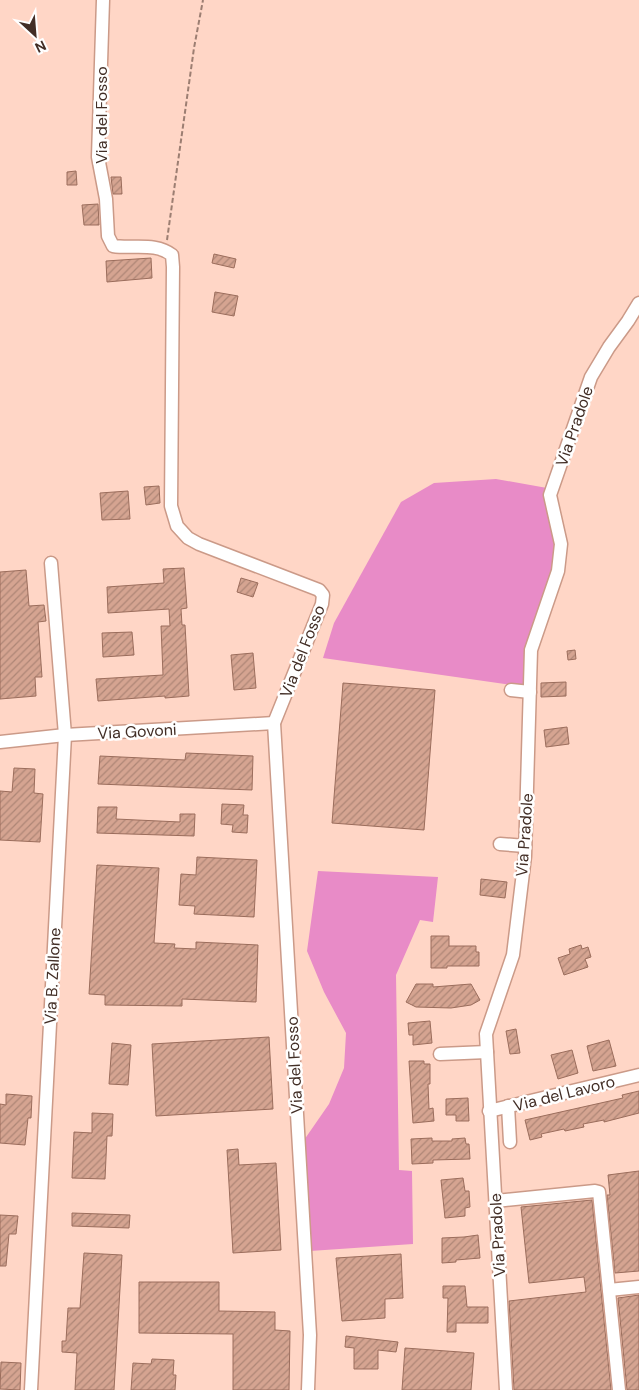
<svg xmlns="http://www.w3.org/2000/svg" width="639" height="1390" viewBox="0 0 639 1390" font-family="'DM Sans',sans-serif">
<defs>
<pattern id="building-hatch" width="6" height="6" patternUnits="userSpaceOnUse" patternTransform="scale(1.25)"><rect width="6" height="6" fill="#d5a491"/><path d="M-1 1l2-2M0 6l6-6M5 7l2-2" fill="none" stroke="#ae8676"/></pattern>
</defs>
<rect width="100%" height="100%" fill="#ffd6c6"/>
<g fill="#e88bc7">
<polygon points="496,479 547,488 556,543 553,572 526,687 323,658 334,623 401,502 434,483"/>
<polygon points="318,871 438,877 433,922 420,920 396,975 399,1170 412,1171 413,1244 310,1251 302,1143 329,1104 344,1068 346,1033 324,992 307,951"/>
</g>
<g fill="url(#building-hatch)" stroke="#9b6d5c">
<polygon points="76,171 77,185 67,185 67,172"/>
<polygon points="111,177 121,177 122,194 113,194"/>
<polygon points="98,204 99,225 84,225 82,205"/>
<polygon points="214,254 236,259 234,268 212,263"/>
<polygon points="151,258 152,278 107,282 106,261"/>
<polygon points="215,292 238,296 234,316 212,312"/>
<polygon points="159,486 160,503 146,505 144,487"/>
<polygon points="128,491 130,519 102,520 100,493"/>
<polygon points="184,568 187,608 181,609 182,625 185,625 189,696 165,698 165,696 98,701 96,679 163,675 161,626 170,626 169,609 108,613 107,587 164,583 163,569"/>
<polygon points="26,570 29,606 44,605 46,621 38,622 42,677 35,677 36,696 0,699 0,572"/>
<polygon points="241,578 258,583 253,597 237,592"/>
<polygon points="132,632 134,655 103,657 102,633"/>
<polygon points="575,650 576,659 568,660 567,651"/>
<polygon points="253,653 256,688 234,690 231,655"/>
<polygon points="566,682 566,696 541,697 541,683"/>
<polygon points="343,683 435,690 424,830 332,823"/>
<polygon points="567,727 569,744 546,747 544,730"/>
<polygon points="186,753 253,756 252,790 98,784 100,756 185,760"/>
<polygon points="14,768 35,769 34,793 43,794 40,842 0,840 0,791 12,792"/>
<polygon points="222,804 244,805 243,815 248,815 247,833 232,832 233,825 221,824"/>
<polygon points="98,807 117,807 116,819 180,822 180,814 195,814 194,836 97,833"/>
<polygon points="197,857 257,860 254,917 194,914 195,906 179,905 181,874 196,875"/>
<polygon points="97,865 159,868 154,943 175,944 174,948 196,949 196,942 258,945 256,1002 182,999 182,1006 105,1005 105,995 89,994"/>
<polygon points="481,879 507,882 505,898 480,895"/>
<polygon points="431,936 449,936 449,946 476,946 476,952 479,952 479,966 447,966 447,968 431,968"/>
<polygon points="581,945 582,949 588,947 591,957 585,959 588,967 564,975 558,958 570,954 569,949"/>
<polygon points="416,984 433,984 433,987 471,984 480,1000 471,1005 451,1008 416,1007 406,1002"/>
<polygon points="430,1021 432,1043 413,1045 413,1035 409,1035 408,1023"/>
<polygon points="516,1029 520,1053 510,1054 506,1031"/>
<polygon points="269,1037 273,1109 156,1116 152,1044"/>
<polygon points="609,1040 616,1066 593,1071 587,1046"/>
<polygon points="112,1043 131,1045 128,1085 109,1084"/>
<polygon points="572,1050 578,1073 558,1079 551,1055"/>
<polygon points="409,1061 424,1061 424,1064 430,1064 430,1084 428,1084 429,1109 433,1108 434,1121 413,1123"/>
<polygon points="639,1091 639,1113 604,1122 604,1120 583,1124 584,1127 565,1131 564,1129 541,1134 542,1137 530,1140 525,1120 623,1098 622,1095"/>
<polygon points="6,1094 32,1096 31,1118 28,1118 25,1145 0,1143 0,1104 6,1105"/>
<polygon points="468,1098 469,1121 456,1121 456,1115 446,1115 446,1099"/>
<polygon points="92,1113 113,1114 112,1136 107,1136 105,1179 72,1178 74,1132 92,1133"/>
<polygon points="432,1138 432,1141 452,1141 452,1139 465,1138 466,1144 469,1144 470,1159 433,1160 433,1163 412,1164 411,1139"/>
<polygon points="238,1149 239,1165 276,1163 281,1250 233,1253 227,1150"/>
<polygon points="639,1171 639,1271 615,1273 607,1195 610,1195 608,1175"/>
<polygon points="463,1178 465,1191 469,1191 470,1207 465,1208 465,1216 445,1218 441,1180"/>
<polygon points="592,1200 611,1390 514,1390 509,1301 586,1292 584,1277 529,1283 521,1207"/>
<polygon points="72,1213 130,1215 129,1228 72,1226"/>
<polygon points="0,1215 18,1216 16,1234 9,1234 6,1266 0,1266"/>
<polygon points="478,1235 480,1258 456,1260 456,1262 442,1263 442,1238 464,1237"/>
<polygon points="84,1253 122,1255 114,1390 75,1390 77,1353 62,1352 62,1341 66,1341 68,1308 80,1308"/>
<polygon points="401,1254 403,1298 385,1299 385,1318 342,1321 336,1258"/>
<polygon points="139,1282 219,1282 219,1311 275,1312 275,1330 290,1331 289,1390 233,1390 233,1334 139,1333"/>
<polygon points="443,1286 465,1286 467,1307 488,1307 488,1323 456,1323 456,1332 447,1332 448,1298 443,1298"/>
<polygon points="639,1295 639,1390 627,1390 618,1298"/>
<polygon points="346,1336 398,1342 396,1352 378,1350 378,1369 354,1369 354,1348 345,1347"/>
<polygon points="405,1348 474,1353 471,1390 402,1390"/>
<polygon points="152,1359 174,1360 173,1375 176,1375 175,1390 131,1390 133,1363 151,1364"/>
<polygon points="1,1362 21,1363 20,1390 0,1389"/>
</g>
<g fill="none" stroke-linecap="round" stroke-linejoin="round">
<defs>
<g id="minor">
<path d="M103 0 98 157 106 199 108 236 113 246C133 249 156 242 172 255L173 267 171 506 177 526 188 538 199 544 319 590 323 595 322 604 274 723 310 1335 308 1390"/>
<polyline points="511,690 530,692"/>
<polyline points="0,742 65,735 274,723"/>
<polyline points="500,844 525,846"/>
<polyline points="440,1054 487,1052"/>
<polyline points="508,1106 510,1142"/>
<polyline points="489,1111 639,1075"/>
<polyline points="496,1201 595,1191 599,1192 619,1390"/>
<polyline points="609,1290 639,1287"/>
<polyline points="31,1390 65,735 51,563"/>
<polyline points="506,1390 486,1034 513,955 525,856 531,650 558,571 561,544 550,495 591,377 609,347 628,321 639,303"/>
</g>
</defs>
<use href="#minor" stroke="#cb9a88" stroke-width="15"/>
<polyline stroke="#9c7e72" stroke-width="2" stroke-dasharray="5 2.5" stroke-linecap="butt" points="167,240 194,48 203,0"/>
<use href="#minor" stroke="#fff" stroke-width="12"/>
</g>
<g text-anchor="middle" stroke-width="5" stroke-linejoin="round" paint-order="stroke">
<g font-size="16" fill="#422e26" stroke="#fff">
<text transform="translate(101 115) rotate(-90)" y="6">Via del Fosso</text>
<text transform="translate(574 426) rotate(-71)" y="6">Via Pradole</text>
<text transform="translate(302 651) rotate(-69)" y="6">Via del Fosso</text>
<text transform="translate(137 731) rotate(-3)" y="6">Via Govoni</text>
<text transform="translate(524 835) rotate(-86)" y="6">Via Pradole</text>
<text transform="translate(52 976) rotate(-87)" y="6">Via B. Zallone</text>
<text transform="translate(294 1065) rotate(-93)" y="6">Via del Fosso</text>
<text transform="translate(564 1093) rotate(-14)" y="6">Via del Lavoro</text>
<text transform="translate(497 1235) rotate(-93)" y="6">Via Pradole</text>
</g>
</g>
<g transform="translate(35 35) rotate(154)" stroke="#ffffff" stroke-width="4" paint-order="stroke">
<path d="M0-4L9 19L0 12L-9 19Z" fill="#422e26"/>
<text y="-8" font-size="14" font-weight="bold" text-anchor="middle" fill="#422e26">N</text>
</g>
</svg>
